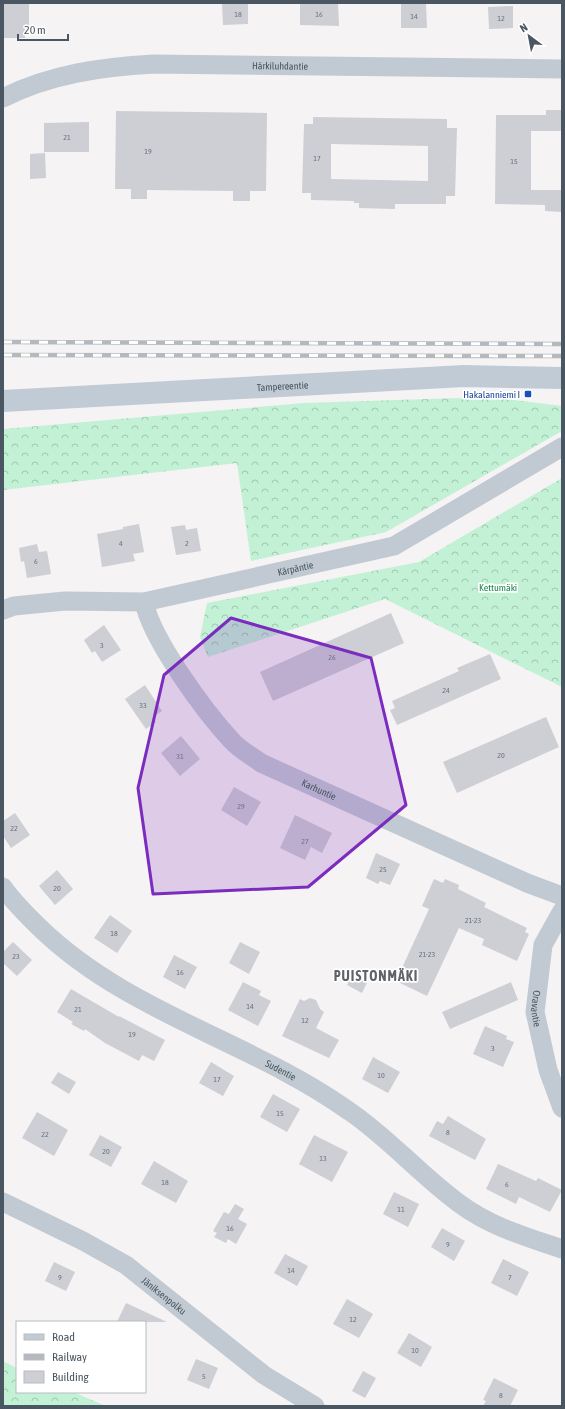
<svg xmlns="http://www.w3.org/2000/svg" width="565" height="1409" viewBox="0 0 565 1409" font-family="'Asap Condensed',sans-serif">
<defs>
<pattern id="forest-crowns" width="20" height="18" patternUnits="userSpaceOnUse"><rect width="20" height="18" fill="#c3f1d5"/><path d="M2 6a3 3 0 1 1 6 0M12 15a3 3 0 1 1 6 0" fill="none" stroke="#a0c6b0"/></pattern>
</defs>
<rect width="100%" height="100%" fill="#f5f3f3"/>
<g fill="url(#forest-crowns)">
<polygon points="490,397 562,406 562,431 386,532 251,561 237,463 3,490 3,429 304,403"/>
<polygon points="562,478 562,687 385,599 208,657 200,637 207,603 419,562"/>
<polygon points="3,1361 17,1368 17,1392 73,1392 106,1406 3,1406"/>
</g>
<g fill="#cdcfd5" fill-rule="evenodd">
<polygon points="3,3 29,3 29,25 25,25 25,38 3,38"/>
<polygon points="222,3 248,3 248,24 223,25"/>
<polygon points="300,3 338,3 339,26 300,25"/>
<polygon points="413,3 426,3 427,28 401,28 401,4"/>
<polygon points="513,6 513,28 489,29 488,7"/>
<polygon points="546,110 562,110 562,131 531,131 531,190 562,190 562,212 545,211 545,205 495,204 496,115 546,115"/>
<polygon points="116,111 267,113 266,191 250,191 250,201 233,201 233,191 147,190 147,199 131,199 131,189 115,189"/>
<path d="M313 117 447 119V128H457L455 196H446V204H395V209L359 208V203H354V201L311 200V193H302L304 124H313ZM331 144 428 146V181L331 179Z"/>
<polygon points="89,122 89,152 44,152 44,123"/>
<polygon points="45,153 46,178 30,179 30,154"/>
<polygon points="139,524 144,552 133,554 135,561 102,567 97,534 123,529 123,527"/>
<polygon points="185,525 186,530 197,528 201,551 176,555 171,527"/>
<polygon points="37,544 39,552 47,551 51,574 27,578 24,561 21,562 19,548"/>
<polygon points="391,613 404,643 273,701 260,672"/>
<polygon points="104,625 121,650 102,662 95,651 92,653 84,640"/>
<polygon points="490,654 501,679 397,725 390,710 395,708 392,701 459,671 457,668"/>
<polygon points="145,685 162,711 153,717 156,722 146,729 125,699"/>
<polygon points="546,717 559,747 457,793 443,762"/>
<polygon points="181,736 200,759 180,776 161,753"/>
<polygon points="234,787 261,802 247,826 221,810"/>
<polygon points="15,813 30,835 11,848 3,836 3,821"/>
<polygon points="295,815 332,833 322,853 311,847 305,860 280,848"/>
<polygon points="376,853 400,864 390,885 380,881 378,884 366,878"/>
<polygon points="57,870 73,889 55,905 39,886"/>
<polygon points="434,879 443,883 445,879 459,885 458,889 486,903 484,907 527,928 525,932 529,934 517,961 482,945 484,939 459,928 427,996 396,981 429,909 422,906"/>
<polygon points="110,915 132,931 117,953 94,938"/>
<polygon points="13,942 32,960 17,976 3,963 3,952"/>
<polygon points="240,942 260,952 249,974 229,963"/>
<polygon points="174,955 197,967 185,989 163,977"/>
<polygon points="355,969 370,976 362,993 347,985"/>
<polygon points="243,982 261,991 259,995 271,1001 258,1026 228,1010"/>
<polygon points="511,982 518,1000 450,1029 442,1012"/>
<polygon points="71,989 119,1017 119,1016 165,1040 154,1061 142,1055 139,1061 105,1043 85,1029 84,1031 71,1024 73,1022 57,1012"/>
<polygon points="310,998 316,1000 320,1009 324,1012 316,1028 339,1040 329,1058 282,1036 300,999 304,1001"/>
<polygon points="485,1026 507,1036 506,1039 514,1042 503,1067 473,1054"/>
<polygon points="373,1057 400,1072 388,1093 362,1079"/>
<polygon points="211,1062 234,1076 223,1096 199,1083"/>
<polygon points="58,1072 76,1082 69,1094 51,1083"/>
<polygon points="273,1094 300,1109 287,1132 260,1117"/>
<polygon points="37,1112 68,1130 54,1156 22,1138"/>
<polygon points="448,1116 486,1139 475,1160 429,1136 437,1121 443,1124"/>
<polygon points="100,1135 122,1147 111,1167 89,1155"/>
<polygon points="314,1135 348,1152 332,1182 299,1164"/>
<polygon points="154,1161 188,1181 176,1203 141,1184"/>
<polygon points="498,1164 536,1181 538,1178 562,1190 550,1212 519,1197 516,1204 486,1189"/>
<polygon points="394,1192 419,1204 408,1227 383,1214"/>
<polygon points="235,1204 244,1209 238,1219 247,1224 236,1244 228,1239 226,1243 214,1237 217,1233 213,1231 224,1212 229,1214"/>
<polygon points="442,1228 465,1241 454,1261 431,1247"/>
<polygon points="285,1254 308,1266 297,1286 274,1273"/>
<polygon points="503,1259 529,1272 517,1296 491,1283"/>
<polygon points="54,1262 75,1272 66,1291 45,1281"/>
<polygon points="347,1299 373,1314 359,1338 333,1324"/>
<polygon points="126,1303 167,1322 117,1322"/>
<polygon points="409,1333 432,1347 421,1367 397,1353"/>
<polygon points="196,1359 218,1368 209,1389 187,1380"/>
<polygon points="363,1371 376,1378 365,1398 352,1391"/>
<polygon points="494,1378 518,1390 510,1406 483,1406 486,1401 483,1400"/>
</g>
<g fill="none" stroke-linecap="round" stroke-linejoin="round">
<g stroke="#c1cad2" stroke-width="19">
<path id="s1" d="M3 98C50 74 102 67 154 64L562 69"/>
<path id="s2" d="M144 602C152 640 205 712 232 741 240 750 252 756 261 763L527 883 562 896"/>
<path id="s3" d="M3 610 14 606 65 601 144 602 394 546 562 447"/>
<path id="s4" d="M3 887C13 902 26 914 39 927 127 1013 251 1041 349 1111 389 1138 421 1176 460 1204 491 1227 527 1237 562 1249"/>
<path id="s5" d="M562 911 543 945 535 1012 548 1070 562 1108"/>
<path id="s6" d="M3 1202 83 1241 126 1265 264 1375 315 1406"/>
</g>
<path stroke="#c1cbd6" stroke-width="22" id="s7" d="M3 401 464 376 562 378"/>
<defs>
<g id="rail">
<polyline points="3,342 562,344"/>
<polyline points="3,355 562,356"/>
</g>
</defs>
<use href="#rail" stroke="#b5b8bd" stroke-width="4.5"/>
<use href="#rail" stroke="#fff" stroke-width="3" stroke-dasharray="9" stroke-linecap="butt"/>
</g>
<path fill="#7b2cbf" fill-opacity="0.2" stroke="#7b2cbf" stroke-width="3" stroke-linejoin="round" d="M231 618 371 658 406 805 308 887 153 894 138 788 164 675Z"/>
<rect fill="#1a4fb4" stroke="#fff" stroke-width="1.5" x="524" y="390" width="8" height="8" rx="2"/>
<g text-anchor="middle" stroke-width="3.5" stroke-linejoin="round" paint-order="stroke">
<g font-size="8" fill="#6b747e">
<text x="238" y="17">18</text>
<text x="319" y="17">16</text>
<text x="414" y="19">14</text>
<text x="501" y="21">12</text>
<text x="67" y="140">21</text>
<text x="148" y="154">19</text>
<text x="317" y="161">17</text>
<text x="514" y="164">15</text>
<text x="121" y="546">4</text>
<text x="187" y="546">2</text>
<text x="36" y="564">6</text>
<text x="102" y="648">3</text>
<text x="332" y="660">26</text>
<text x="446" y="693">24</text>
<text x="143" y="708">33</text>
<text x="501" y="758">20</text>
<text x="180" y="759">31</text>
<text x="241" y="809">29</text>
<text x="14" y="831">22</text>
<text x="305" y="844">27</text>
<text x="383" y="872">25</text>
<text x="57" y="891">20</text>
<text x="473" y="923">21-23</text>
<text x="114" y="936">18</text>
<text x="427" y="957">21-23</text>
<text x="16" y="959">23</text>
<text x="180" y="975">16</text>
<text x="250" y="1009">14</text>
<text x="78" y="1012">21</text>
<text x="305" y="1023">12</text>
<text x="132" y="1037">19</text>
<text x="493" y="1051">3</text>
<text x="381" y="1078">10</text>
<text x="217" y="1082">17</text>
<text x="280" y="1116">15</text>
<text x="448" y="1135">8</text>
<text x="45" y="1137">22</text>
<text x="106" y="1154">20</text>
<text x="323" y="1161">13</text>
<text x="165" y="1185">18</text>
<text x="507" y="1187">6</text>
<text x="401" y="1212">11</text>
<text x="230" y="1231">16</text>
<text x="448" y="1247">9</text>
<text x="291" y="1273">14</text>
<text x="60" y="1280">9</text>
<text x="510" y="1280">7</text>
<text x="353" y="1322">12</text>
<text x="415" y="1353">10</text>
<text x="204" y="1379">5</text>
<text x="501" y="1398">8</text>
</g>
<g font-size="10" fill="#4a5661" stroke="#fff">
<text dy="4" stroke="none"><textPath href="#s1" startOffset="282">Härkiluhdantie</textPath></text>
<text dy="4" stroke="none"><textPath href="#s7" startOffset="280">Tampereentie</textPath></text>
<text dy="4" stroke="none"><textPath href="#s3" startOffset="297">Kärpäntie</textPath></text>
<text dy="4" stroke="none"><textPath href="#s2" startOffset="266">Karhuntie</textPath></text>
<text dy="4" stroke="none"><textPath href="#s5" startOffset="103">Oravantie</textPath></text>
<text dy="4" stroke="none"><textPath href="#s4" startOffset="336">Sudentie</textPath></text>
<text dy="4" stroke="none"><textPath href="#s6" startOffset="187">Jäniksenpolku</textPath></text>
</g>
<g font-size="10" fill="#164399" stroke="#fff" text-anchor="end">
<text x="520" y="398">Hakalanniemi I</text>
</g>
<g font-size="10" fill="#17864f" stroke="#fff">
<text x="498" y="591">Kettumäki</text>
</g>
<g font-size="14" font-weight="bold" letter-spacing="1" fill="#5f6368" stroke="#fff">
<text x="376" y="981">PUISTONMÄKI</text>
</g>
</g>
<rect width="565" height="1409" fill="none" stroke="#4a5661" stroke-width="8"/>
<rect x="16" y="1321" width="130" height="72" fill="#ffffff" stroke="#b7bbc0"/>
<rect x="24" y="1334" width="20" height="6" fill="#c1cbd6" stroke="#b7bbc0"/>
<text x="52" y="1341" font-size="12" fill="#4a5661">Road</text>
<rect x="24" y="1354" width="20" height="6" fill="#b5b8bd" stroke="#b7bbc0"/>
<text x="52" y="1361" font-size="12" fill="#4a5661">Railway</text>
<rect x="24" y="1371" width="20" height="12" fill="#cdcfd5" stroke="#b7bbc0"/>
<text x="52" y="1381" font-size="12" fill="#4a5661">Building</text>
<g transform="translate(529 36) rotate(328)" stroke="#ffffff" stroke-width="3" paint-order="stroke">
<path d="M0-3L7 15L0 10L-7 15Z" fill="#4a5661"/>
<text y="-6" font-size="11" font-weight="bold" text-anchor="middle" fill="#4a5661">N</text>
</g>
<path d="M18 34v6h50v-6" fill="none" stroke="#4a5661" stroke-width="2"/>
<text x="24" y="34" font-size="12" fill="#4a5661" stroke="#ffffff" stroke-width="3" paint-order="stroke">20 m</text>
</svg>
